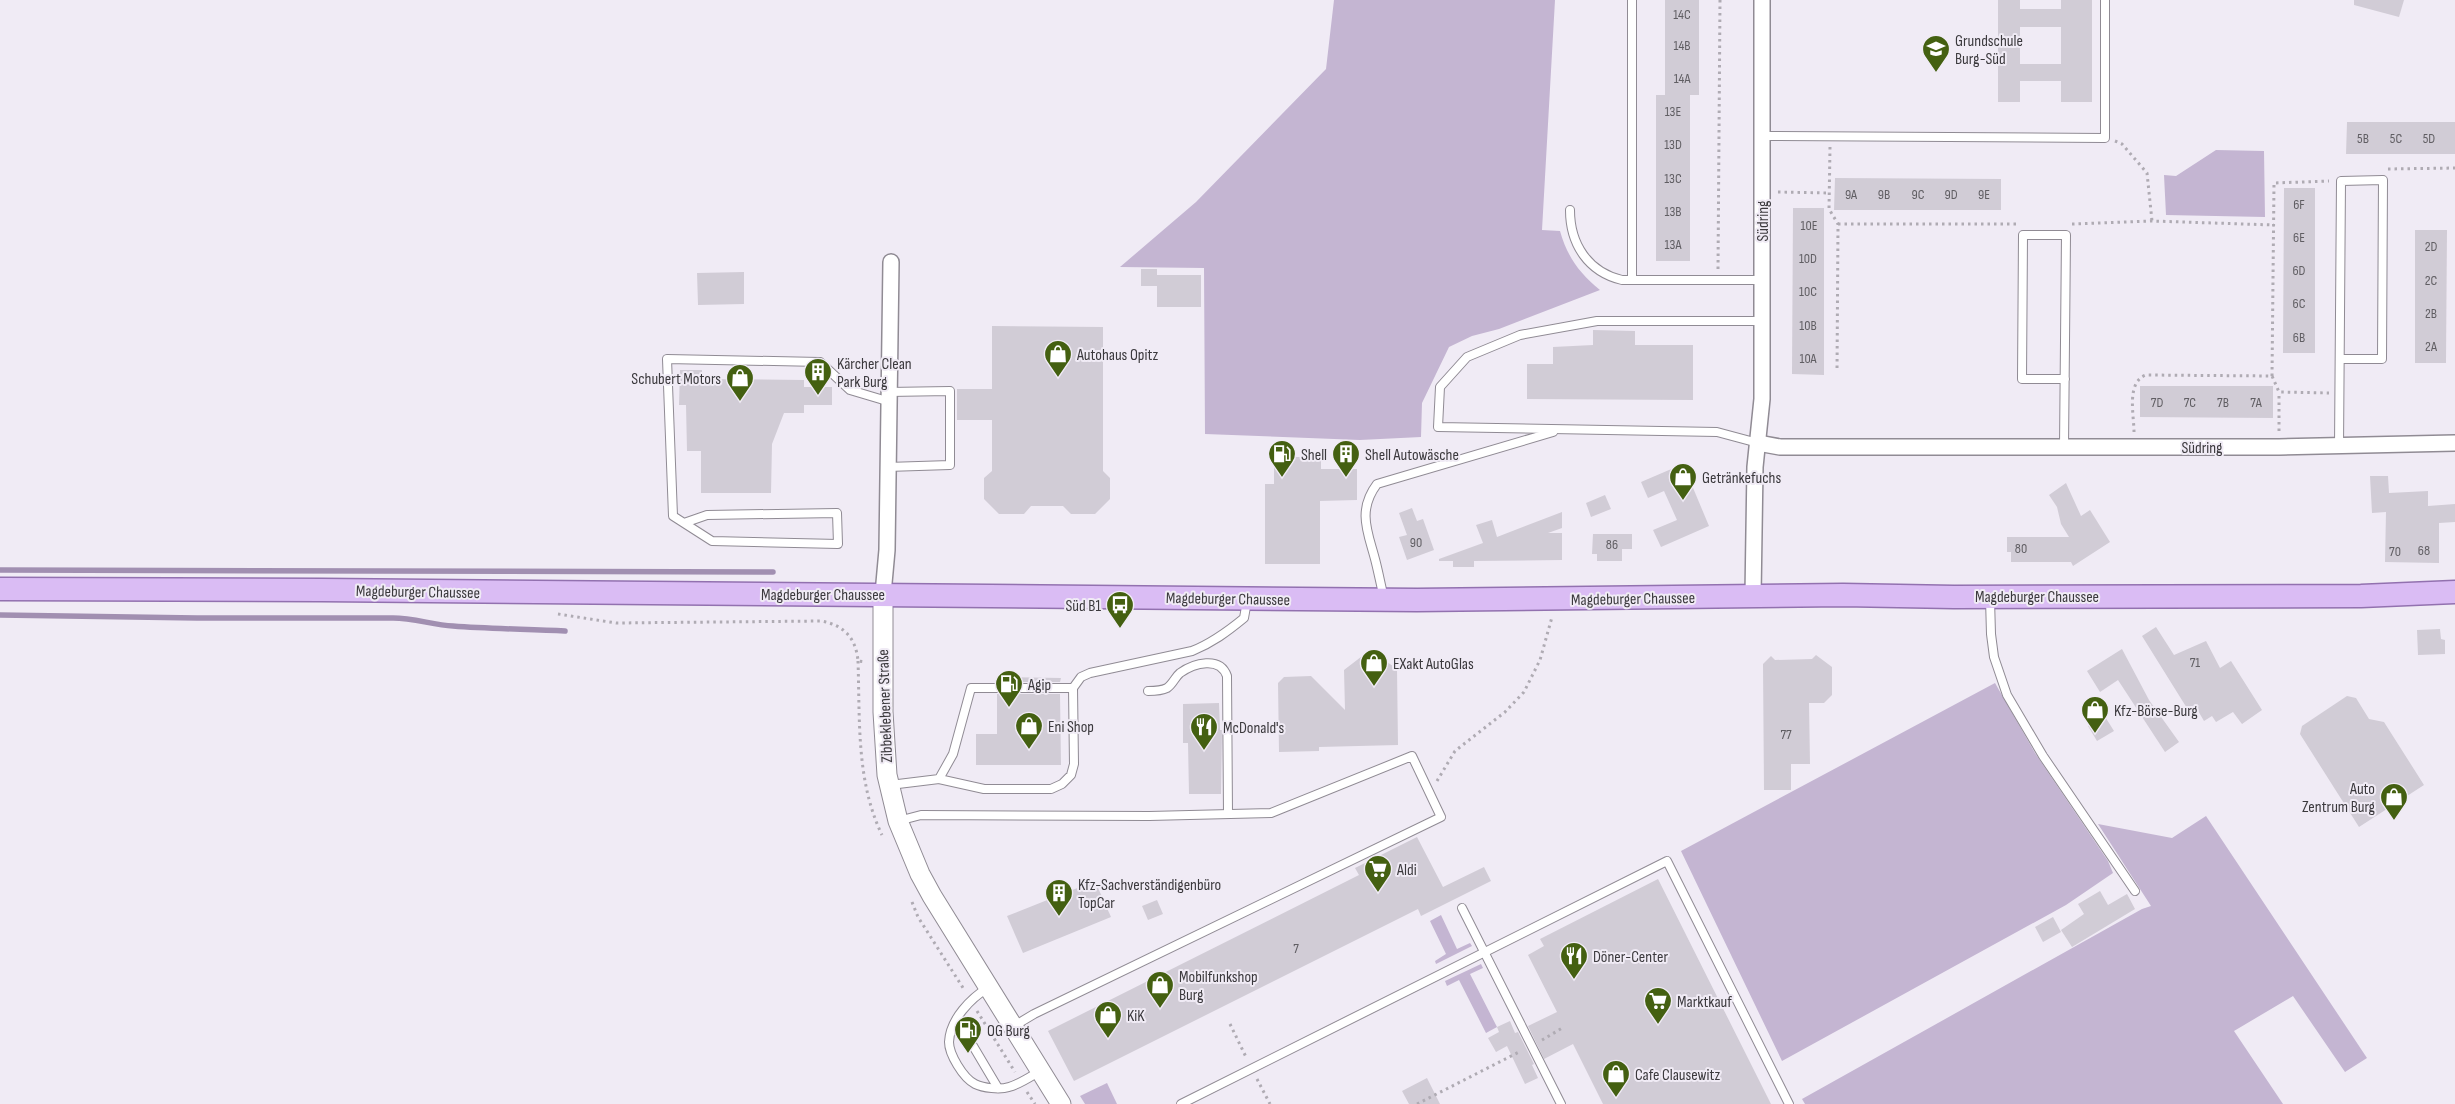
<svg xmlns="http://www.w3.org/2000/svg" width="2455" height="1104" viewBox="0 0 2455 1104" font-family="'Sofia Sans Condensed',sans-serif">
<rect width="100%" height="100%" fill="#f0ebf5"/>
<g fill="#c4b5d2">
<path d="M1334 0H1555L1542 230 1560 231C1567 256 1579 273 1600 290L1499 329 1472 336 1449 347 1422 403 1421 437 1360 440 1205 434 1204 268 1120 267 1196 202 1326 69Z"/>
<polygon points="2216,150 2264,151 2265,217 2166,215 2164,175 2176,176"/>
<polygon points="1995,683 2035,753 2108,861 2113,873 2066,905 1782,1061 1681,851"/>
<polygon points="2206,816 2367,1058 2345,1072 2293,996 2234,1031 2283,1104 1805,1104 1802,1099 2142,909 2151,906 2098,824 2172,838"/>
<polygon points="1441,915 1457,949 1470,943 1472,946 1436,964 1435,961 1446,954 1430,921"/>
<polygon points="1481,964 1483,968 1470,974 1497,1027 1486,1033 1459,980 1447,986 1445,981"/>
<polygon points="1107,1083 1117,1104 1085,1104 1080,1096"/>
</g>
<g fill="none" stroke-linecap="round" stroke-linejoin="round">
<g stroke="#a18fb1" stroke-width="5.5">
<polyline points="0,570 773,572"/>
<path d="M0 615 197 618H393C414 618 433 625 453 626 491 629 528 629 565 631"/>
</g>
</g>
<g fill="#d1ccd6" fill-rule="evenodd">
<polygon points="1665,0 1699,0 1699,95 1690,95 1690,261 1656,261 1656,95 1665,95"/>
<path d="M1998 0H2020V9H2061V0H2092V102H2061V81H2020V102H1998ZM2020 27H2061V64H2020Z"/>
<polygon points="2354,0 2404,0 2399,17 2354,5"/>
<polygon points="2347,122 2455,122 2455,154 2346,154"/>
<polygon points="1835,178 2001,179 2001,210 1834,210"/>
<polygon points="2284,188 2315,188 2315,353 2283,353"/>
<polygon points="1793,208 1824,208 1824,375 1792,374"/>
<polygon points="2415,230 2447,230 2446,363 2415,363"/>
<polygon points="1141,269 1157,269 1157,275 1201,275 1201,307 1157,307 1157,286 1141,286"/>
<polygon points="744,272 744,304 698,305 697,273"/>
<polygon points="992,326 1103,327 1103,471 1110,478 1110,499 1095,514 1071,514 1063,506 1031,506 1024,514 999,514 984,499 984,478 992,471 992,420 957,420 957,389 992,389"/>
<polygon points="1593,330 1635,331 1635,345 1693,345 1693,400 1527,399 1527,364 1553,364 1553,347 1593,345"/>
<polygon points="680,370 702,370 702,379 804,380 804,387 832,387 832,405 804,405 804,413 784,413 772,444 771,493 701,493 701,451 687,451 686,405 679,405"/>
<polygon points="2140,386 2273,386 2273,418 2140,417"/>
<polygon points="1274,457 1321,457 1321,469 1357,469 1357,500 1320,501 1320,564 1265,564 1265,484 1274,484"/>
<polygon points="1683,464 1709,526 1661,547 1653,530 1677,520 1664,491 1648,498 1641,482"/>
<polygon points="2370,476 2388,476 2389,493 2428,491 2428,506 2455,504 2455,522 2439,523 2439,563 2385,562 2386,512 2372,513"/>
<polygon points="2066,483 2081,516 2090,510 2110,542 2073,566 2071,562 2011,562 2011,552 2007,552 2007,537 2069,537 2061,524 2057,507 2049,495"/>
<polygon points="1605,495 1611,509 1591,517 1586,503"/>
<polygon points="1412,508 1417,521 1423,519 1434,550 1407,560 1399,537 1407,535 1399,513"/>
<polygon points="1562,512 1562,528 1548,533 1562,533 1562,560 1474,561 1474,567 1453,567 1453,561 1439,561 1439,559 1483,543 1476,525 1492,520 1497,537"/>
<polygon points="1593,534 1632,534 1632,549 1622,549 1622,561 1597,561 1597,554 1592,554"/>
<polygon points="2156,627 2174,655 2206,641 2220,668 2231,661 2262,710 2242,724 2233,712 2216,722 2212,716 2204,721 2197,709 2190,713 2142,636"/>
<polygon points="2440,629 2441,639 2445,640 2445,654 2418,655 2417,630"/>
<polygon points="2122,649 2149,700 2179,742 2165,752 2118,680 2100,692 2087,671"/>
<polygon points="1370,650 1397,669 1398,745 1319,747 1319,751 1279,752 1278,683 1284,677 1311,676 1345,710 1344,670"/>
<polygon points="1816,655 1832,667 1832,695 1824,703 1809,703 1810,764 1791,764 1791,790 1764,790 1763,664 1771,656 1775,660 1812,659"/>
<polygon points="997,677 1061,678 1060,682 997,682"/>
<polygon points="997,694 1060,694 1061,765 976,765 976,734 997,734"/>
<polygon points="2347,696 2356,698 2369,719 2384,722 2424,785 2359,827 2300,734 2302,726"/>
<polygon points="1219,703 1220,730 1222,730 1221,794 1189,794 1188,743 1183,743 1183,704"/>
<polygon points="2104,715 2114,731 2097,741 2088,726"/>
<polygon points="1417,837 1443,887 1484,867 1491,881 1421,916 1418,909 1074,1081 1048,1031 1359,875 1355,868"/>
<polygon points="1658,879 1771,1104 1603,1104 1573,1044 1544,1059 1528,1026 1557,1012 1528,955 1544,946 1540,939"/>
<polygon points="1095,881 1111,917 1023,953 1007,916"/>
<polygon points="2100,891 2108,905 2127,894 2135,909 2072,947 2061,930 2084,914 2078,904"/>
<polygon points="1157,900 1163,914 1148,920 1142,906"/>
<polygon points="2053,917 2061,932 2043,942 2035,927"/>
<polygon points="1510,1021 1515,1033 1518,1032 1534,1064 1532,1065 1538,1078 1525,1084 1507,1046 1496,1052 1488,1038 1499,1032 1497,1027"/>
<polygon points="1427,1078 1440,1104 1409,1104 1402,1091"/>
</g>
<g fill="none" stroke-linecap="round" stroke-linejoin="round">
<defs>
<g id="service">
<polyline points="1632,0 1632,280"/>
<polyline points="1762,136 2105,138 2105,0"/>
<path d="M1570 210C1570 244 1588 272 1622 280H1762"/>
<polyline points="1758,443 1717,432 1438,427 1440,387 1467,357 1520,335 1597,321 1762,321"/>
<polyline points="2064,447 2066,235 2023,235 2022,379 2065,379"/>
<polyline points="2339,447 2341,181 2383,180 2382,359 2340,359"/>
<polyline points="887,467 950,465 950,391 888,392"/>
<polyline points="684,523 707,515 837,513 838,544 712,541 673,516 667,359 820,362 850,390 887,401"/>
<path d="M1384 598C1381 586 1379 575 1376 563 1369 534 1356 512 1377 484L1553 432"/>
<polyline points="1990,599 1991,634 1994,657 2007,695 2043,756 2135,891"/>
<path d="M1148 691C1154 691 1161 691 1167 688 1173 684 1175 677 1180 673 1194 663 1220 656 1227 676L1228 814"/>
<path d="M939 779 984 789H1051L1062 784 1071 775 1074 764 1073 688 1081 677 1090 673 1192 651C1212 643 1227 632 1244 618L1247 601"/>
<polyline points="890,785 939,779 953,754 971,688 1073,688"/>
<polyline points="898,821 921,815 1149,816 1271,813 1412,756 1441,817 1034,1014 1014,1026"/>
<polyline points="1462,908 1561,1104"/>
<path d="M989 987C971 998 950 1019 949 1042 949 1054 963 1078 975 1084 983 1088 1000 1090 1009 1087 1020 1084 1030 1077 1040 1071"/>
<polyline points="957,1019 998,1088"/>
<polyline points="1181,1104 1667,861 1789,1104"/>
</g>
<g id="minor">
<polyline points="1758,443 1780,447 2279,447 2455,443"/>
<polyline points="883,594 887,550 891,262"/>
<polyline points="1753,596 1755,467 1762,399 1762,0"/>
</g>
<polyline id="tertiary" points="883,594 883,712 887,775 898,821 920,874 932,896 1061,1104"/>
<polyline id="primary" points="0,589 322,590 1417,600 1843,595 1954,597 2361,596 2455,592"/>
</defs>
<use href="#service" stroke="#908b94" stroke-width="10"/>
<use href="#minor" stroke="#908b94" stroke-width="18"/>
<use href="#tertiary" stroke="#908b94" stroke-width="21"/>
<use href="#primary" stroke="#9271af" stroke-width="25"/>
<g stroke="#afabb3" stroke-width="3" stroke-dasharray="2.5 4" stroke-linecap="butt">
<polyline points="2115,141 2122,144 2147,173 2152,221"/>
<polyline points="1830,147 1829,209 1838,224 1837,372"/>
<polyline points="2388,169 2455,168"/>
<polyline points="1778,192 1830,193"/>
<polyline points="1838,224 2016,224"/>
<polyline points="2072,224 2152,221 2274,225"/>
<polyline points="1718,269 1720,0"/>
<polyline points="2272,376 2274,183 2329,181"/>
<polyline points="2279,431 2279,392"/>
<path d="M2134 432C2134 415 2126 382 2146 375L2272 376 2279 392 2329 393"/>
<path d="M558 614 616 623 821 621C844 625 856 638 858 661L866 662"/>
<path d="M858 661C860 720 856 781 882 835"/>
<polyline points="1437,781 1455,751 1505,712 1524,692 1540,660 1552,617"/>
<polyline points="912,902 918,917 965,991"/>
<polyline points="977,1011 1015,1072"/>
<polyline points="1230,1024 1246,1057"/>
<polyline points="1542,1040 1564,1027"/>
<polyline points="1257,1079 1270,1104"/>
<polyline points="1027,1092 1035,1104"/>
<polyline points="1417,1104 1521,1051"/>
</g>
<use href="#service" stroke="#fff" stroke-width="8"/>
<use href="#minor" stroke="#fff" stroke-width="15"/>
<use href="#tertiary" stroke="#fff" stroke-width="19"/>
<use href="#primary" stroke="#dabcf4" stroke-width="22"/>
</g>
<defs>
<symbol id="school-pin" viewBox="-11 -11 22 30"><path d="M0 17L-7.5 6A9.5 9.5 0 1 1 7.5 6Z" fill="#446011" stroke="#f0ebf5"/><path d="M0-5L7-2L0 1L-7-2ZM-4 1L0 2.5L4 1V4Q0 6-4 4Z" fill="#fff"/></symbol>
<symbol id="shop-pin" viewBox="-11 -11 22 30"><path d="M0 17L-7.5 6A9.5 9.5 0 1 1 7.5 6Z" fill="#446011" stroke="#f0ebf5"/><path d="M-5-2.5h2.3a2.7 3.5 0 0 1 5.4 0H5L5.5 6h-11ZM-1.5-2.5h3a1.5 2.3 0 0 0-3 0Z" fill="#fff"/></symbol>
<symbol id="building-pin" viewBox="-11 -11 22 30"><path d="M0 17L-7.5 6A9.5 9.5 0 1 1 7.5 6Z" fill="#446011" stroke="#f0ebf5"/><path d="M-4-6H4V6H1V3H-1V6H-4ZM-2.5-4.3h1.7v1.8h-1.7ZM.8-4.3h1.7v1.8H.8ZM-2.5-1h1.7V.8h-1.7ZM.8-1h1.7V.8H.8Z" fill="#fff"/></symbol>
<symbol id="fuel-pin" viewBox="-11 -11 22 30"><path d="M0 17L-7.5 6A9.5 9.5 0 1 1 7.5 6Z" fill="#446011" stroke="#f0ebf5"/><path d="M-5.5-6h7V0h2V4h1.3V-2.5L3-4.5l.8-.8L6-3V5H2.5V1h-1V6h-7ZM-4.2-4.7v3.2H.2V-4.7Z" fill="#fff"/></symbol>
<symbol id="bus-pin" viewBox="-11 -11 22 30"><path d="M0 17L-7.5 6A9.5 9.5 0 1 1 7.5 6Z" fill="#446011" stroke="#f0ebf5"/><path d="M-5-6H5V4H4V6H2V4H-2V6H-4V4H-5ZM-3.5-4V0h7V-4ZM-3.5 1.2v1.5H-2V1.2ZM2 1.2v1.5H3.5V1.2Z" fill="#fff"/></symbol>
<symbol id="restaurant-pin" viewBox="-11 -11 22 30"><path d="M0 17L-7.5 6A9.5 9.5 0 1 1 7.5 6Z" fill="#446011" stroke="#f0ebf5"/><path d="M-5-6h1v4h1v-4h1v4h1v-4h1v5L-1.5 .5V6h-2V.5L-5-1ZM5-6V6H3V1.5H1.5Q1.5-4 5-6Z" fill="#fff"/></symbol>
<symbol id="supermarket-pin" viewBox="-11 -11 22 30"><path d="M0 17L-7.5 6A9.5 9.5 0 1 1 7.5 6Z" fill="#446011" stroke="#f0ebf5"/><path d="M-6-5.5h2.5l.6 2H6L4.5 2H-2.5L-4.4-4H-6ZM-1.5 3.2a1.3 1.3 0 1 0 .1 0ZM3 3.2a1.3 1.3 0 1 0 .1 0Z" fill="#fff"/></symbol>
</defs>
<g fill-rule="evenodd">
<use href="#school-pin" x="1920" y="33" width="32" height="43"/>
<use href="#shop-pin" x="1042" y="338" width="32" height="43"/>
<use href="#building-pin" x="802" y="356" width="32" height="43"/>
<use href="#shop-pin" x="724" y="362" width="32" height="43"/>
<use href="#fuel-pin" x="1266" y="438" width="32" height="43"/>
<use href="#building-pin" x="1330" y="438" width="32" height="43"/>
<use href="#shop-pin" x="1667" y="461" width="32" height="43"/>
<use href="#bus-pin" x="1104" y="589" width="32" height="43"/>
<use href="#shop-pin" x="1358" y="647" width="32" height="43"/>
<use href="#fuel-pin" x="993" y="668" width="32" height="43"/>
<use href="#shop-pin" x="2079" y="694" width="32" height="43"/>
<use href="#shop-pin" x="1013" y="710" width="32" height="43"/>
<use href="#restaurant-pin" x="1188" y="711" width="32" height="43"/>
<use href="#shop-pin" x="2378" y="781" width="32" height="43"/>
<use href="#supermarket-pin" x="1362" y="853" width="32" height="43"/>
<use href="#building-pin" x="1043" y="877" width="32" height="43"/>
<use href="#restaurant-pin" x="1558" y="940" width="32" height="43"/>
<use href="#shop-pin" x="1144" y="969" width="32" height="43"/>
<use href="#supermarket-pin" x="1642" y="985" width="32" height="43"/>
<use href="#shop-pin" x="1092" y="999" width="32" height="43"/>
<use href="#fuel-pin" x="952" y="1014" width="32" height="43"/>
<use href="#shop-pin" x="1600" y="1058" width="32" height="43"/>
</g>
<g text-anchor="middle" stroke-width="4" stroke-linejoin="round" paint-order="stroke">
<g font-size="14" fill="#605e63">
<text x="1682" y="19">14C</text>
<text x="1682" y="50">14B</text>
<text x="1682" y="83">14A</text>
<text x="1673" y="116">13E</text>
<text x="2363" y="143">5B</text>
<text x="2396" y="143">5C</text>
<text x="2429" y="143">5D</text>
<text x="1673" y="149">13D</text>
<text x="1673" y="183">13C</text>
<text x="1851" y="199">9A</text>
<text x="1884" y="199">9B</text>
<text x="1918" y="199">9C</text>
<text x="1951" y="199">9D</text>
<text x="1984" y="199">9E</text>
<text x="2299" y="209">6F</text>
<text x="1673" y="216">13B</text>
<text x="1809" y="230">10E</text>
<text x="2299" y="242">6E</text>
<text x="1673" y="249">13A</text>
<text x="2431" y="251">2D</text>
<text x="1808" y="263">10D</text>
<text x="2299" y="275">6D</text>
<text x="2431" y="285">2C</text>
<text x="1808" y="296">10C</text>
<text x="2299" y="308">6C</text>
<text x="2431" y="318">2B</text>
<text x="1808" y="330">10B</text>
<text x="2299" y="342">6B</text>
<text x="2431" y="351">2A</text>
<text x="1808" y="363">10A</text>
<text x="2157" y="407">7D</text>
<text x="2190" y="407">7C</text>
<text x="2223" y="407">7B</text>
<text x="2256" y="407">7A</text>
<text x="1416" y="547">90</text>
<text x="1612" y="549">86</text>
<text x="2021" y="553">80</text>
<text x="2424" y="555">68</text>
<text x="2395" y="556">70</text>
<text x="2195" y="667">71</text>
<text x="1786" y="739">77</text>
<text x="1296" y="953">7</text>
</g>
<g font-size="16" fill="#3b393d" stroke="#f0ebf5" text-anchor="start">
<text x="1955" y="46">Grundschule<tspan x="1955" dy="18">Burg-Süd</tspan></text>
<text x="1077" y="360">Autohaus Opitz</text>
<text x="837" y="369">Kärcher Clean<tspan x="837" dy="18">Park Burg</tspan></text>
<text x="721" y="384" text-anchor="end">Schubert Motors</text>
<text x="1301" y="460">Shell</text>
<text x="1365" y="460">Shell Autowäsche</text>
<text x="1702" y="483">Getränkefuchs</text>
<text x="1101" y="611" text-anchor="end">Süd B1</text>
<text x="1393" y="669">EXakt AutoGlas</text>
<text x="1028" y="690">Agip</text>
<text x="2114" y="716">Kfz-Börse-Burg</text>
<text x="1048" y="732">Eni Shop</text>
<text x="1223" y="733">McDonald's</text>
<text x="2375" y="794" text-anchor="end">Auto<tspan x="2375" dy="18">Zentrum Burg</tspan></text>
<text x="1397" y="875">Aldi</text>
<text x="1078" y="890">Kfz-Sachverständigenbüro<tspan x="1078" dy="18">TopCar</tspan></text>
<text x="1593" y="962">Döner-Center</text>
<text x="1179" y="982">Mobilfunkshop<tspan x="1179" dy="18">Burg</tspan></text>
<text x="1677" y="1007">Marktkauf</text>
<text x="1127" y="1021">KiK</text>
<text x="987" y="1036">OG Burg</text>
<text x="1635" y="1080">Cafe Clausewitz</text>
</g>
<g font-size="16" fill="#3b393d" stroke="#f0ebf5">
<text transform="translate(1762 221) rotate(-90)" y="6">Südring</text>
<text x="2202" y="453">Südring</text>
<text transform="translate(418 591) rotate(1)" y="6">Magdeburger Chaussee</text>
<text x="823" y="600">Magdeburger Chaussee</text>
<text x="2037" y="602">Magdeburger Chaussee</text>
<text transform="translate(1228 598) rotate(1)" y="6">Magdeburger Chaussee</text>
<text transform="translate(1633 598) rotate(-1)" y="6">Magdeburger Chaussee</text>
<text transform="translate(884 706) rotate(-92)" y="6">Zibbeklebener Straße</text>
</g>
</g>
</svg>
